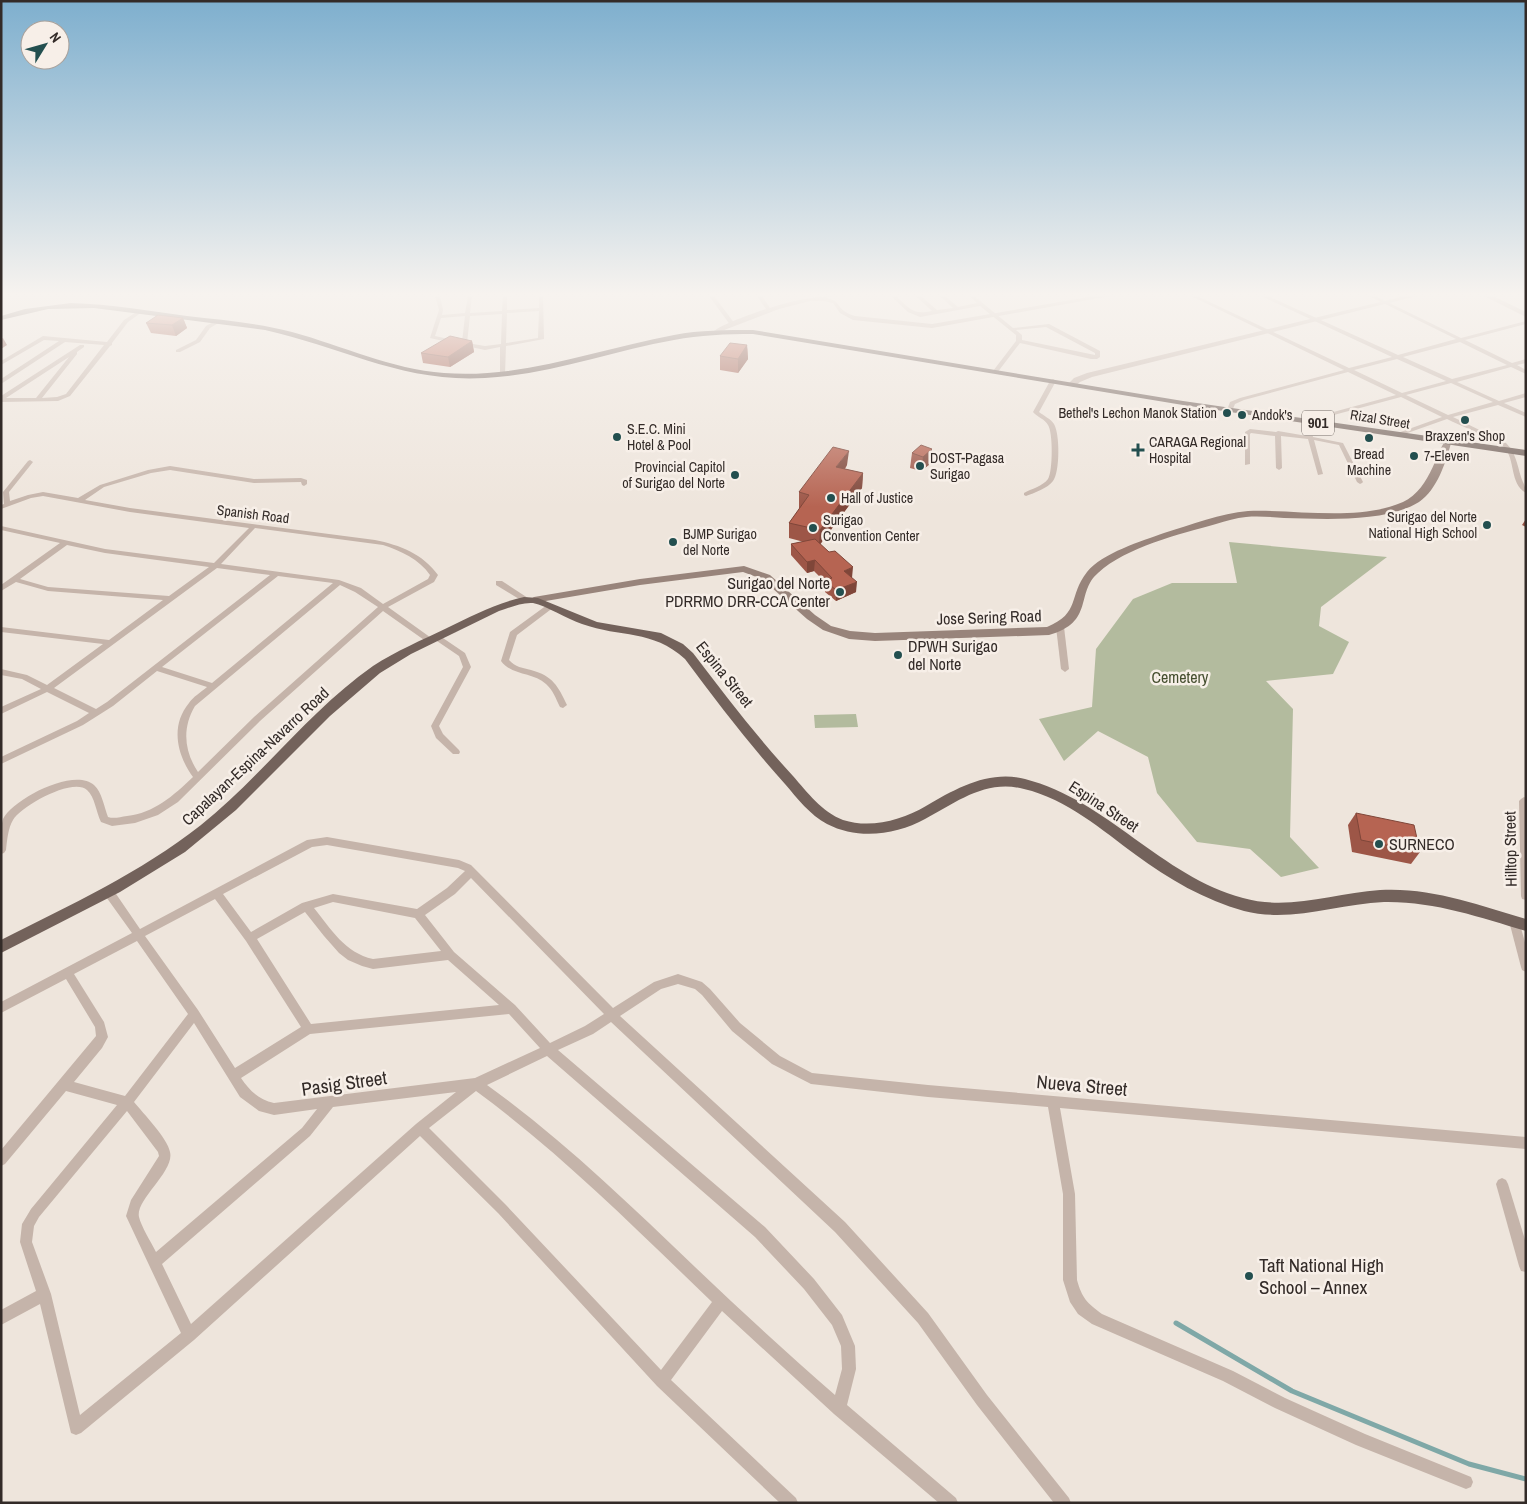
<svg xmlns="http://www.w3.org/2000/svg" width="1527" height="1504" viewBox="0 0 1527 1504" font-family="'Archivo Narrow',sans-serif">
<rect width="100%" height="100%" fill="#eee5dc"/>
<g fill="#b3bb9e">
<polygon points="1229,542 1387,557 1321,607 1319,626 1349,642 1333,674 1266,681 1293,709 1290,837 1319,868 1281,877 1250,849 1197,842 1157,793 1148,757 1098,731 1064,761 1039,719 1092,707 1096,649 1133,599 1172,583 1237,583"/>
<polygon points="856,714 858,727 815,728 814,715"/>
</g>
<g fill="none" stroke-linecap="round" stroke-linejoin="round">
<polyline stroke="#7fa8a7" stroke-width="5" points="1176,1323 1292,1391 1469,1464 1526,1479"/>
<g fill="#c5b4aa" fill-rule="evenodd">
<path d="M435 296H440L443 310 442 315 465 313 468 296H472L470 313 502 311 503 296H507V310L539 308V296H543L544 339 506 346 505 375 500 376V347L485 350 466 346 464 347 461 345 430 338 439 310ZM539 311 538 338 506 343 507 313ZM502 314 501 344 485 346 467 343 470 316ZM465 316 462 342 435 336 441 318Z"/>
<polygon points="709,296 714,296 735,324 735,326 731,326"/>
<polygon points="757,296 762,296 772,311 772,312 768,312"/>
<polygon points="824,296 831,296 822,299 822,298"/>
<path d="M891 296H896C910 309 913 315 932 311L916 296H921L937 310 953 308 940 296H945L958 307 977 303 969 296H974L1013 328 1049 324 1100 351V357L1097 359H1091L1020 343 997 373H993V371L1016 341V335L980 306 920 317 908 312ZM1046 327 1095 353V355L1022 340V335L1016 330Z"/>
<path d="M1191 296H1197L1349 368 1392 357 1261 296H1268L1398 355 1456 339 1369 296H1375L1461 338 1526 321V324L1465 340 1512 363 1526 359V363L1517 365 1526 370V374L1511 367 1457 382 1499 401 1526 393V397L1504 403 1526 413V417L1498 405 1453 417 1506 443C1516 453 1517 464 1521 477 1523 483 1526 487 1526 493 1509 483 1516 460 1504 447 1496 440 1459 425 1447 419L1399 436H1395V434L1442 417 1401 397 1330 416 1324 420 1323 424H1319L1318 419 1326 414 1396 395 1348 372 1244 400 1235 404 1232 411H1228L1227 410 1230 402 1240 398 1344 370ZM1460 342 1507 365 1452 379 1403 357ZM1397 359 1446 381 1402 393 1354 370ZM1451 383 1493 402 1448 415 1406 395Z"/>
<path d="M138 311 142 312 128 322 112 343V345L110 346 70 396 58 401 1 402V396L80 345H84V347L77 352V354L42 398 57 397 66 394 104 345 65 342 1 384V379L59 341 44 340 1 365V361L43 336 107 342 124 320ZM69 357 36 398H6Z"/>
<polygon points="215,321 220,322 210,328 200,342 180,352 176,352 176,350 196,340 206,326"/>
<path d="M1053 379 1056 381 1039 412C1044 416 1051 419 1054 424 1060 434 1060 472 1053 481 1048 488 1034 493 1026 496L1024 495V493C1031 489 1043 486 1048 479 1053 471 1053 432 1048 425 1045 419 1037 417 1033 412L1050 381Z"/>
<polygon points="1304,420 1309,421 1313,437 1343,443 1363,482 1362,483 1360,484 1357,482 1339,445 1314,440 1323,474 1318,475 1308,439 1281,436 1282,468 1279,470 1276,468 1275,436 1251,433 1250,434 1250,464 1245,465 1245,432 1250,429 1276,432 1278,431 1307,436"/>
<path d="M30 460 33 462 9 492 10 501 28 495 43 492 78 498 100 485 148 470 170 466 254 479 301 478 307 480V484L304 486 302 485 301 482 254 483 170 470 151 473 104 487 85 500 130 508 375 540C400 545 423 554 438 575L434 582 388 607 434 640 433 642H427L383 611 260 721 178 802 158 815 135 823 112 826 101 822C96 812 95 797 87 790 73 777 21 806 13 820 8 828 7 841 6 850L4 853 1 854C1 843 0 829 3 819 13 799 74 767 94 785 102 792 104 807 108 817 114 819 120 817 127 816 154 813 173 796 193 777 177 755 170 726 189 703 193 697 201 692 207 687L157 671 113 706 83 725 1 764V757L77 721 89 713 47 692 1 714V707L41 689 22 679 1 675V669L27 675 47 685 103 644 1 632V627L109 640 163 600 48 591 16 582 1 591V585L60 543 1 530V526L105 549 214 563 249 528 130 512 43 496 31 498 1 509V505L4 504 3 492 28 461ZM255 528 383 545C401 551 419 559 430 575L428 579 383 604 361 588 339 580 221 564ZM67 545 105 553 209 567 169 596 48 587 20 579ZM217 568 270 575 107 702 96 709 54 688ZM278 576 333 583 212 683 162 667ZM340 585 355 592 378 607 254 717 198 772C184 751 182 728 195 706Z"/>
<polygon points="496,581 502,581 531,600 530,602 524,602 496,585"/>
<path d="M547 605H550L554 607 517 635 509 660C515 667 523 668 531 670 553 676 558 686 567 705L563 708 560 707C556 699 553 690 546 684 533 672 512 676 501 661L510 632Z"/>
<polygon points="1057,625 1060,625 1064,627 1069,669 1065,672 1061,669 1056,627"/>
<polygon points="437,634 465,653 471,667 439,726 443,734 459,750 460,752 459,754 453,754 436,738 431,726 463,667 459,656 434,639 433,637 434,635"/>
<polygon points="1524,797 1526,798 1526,900 1522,899 1521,896 1519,801 1521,799"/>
<path d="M327 837 459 860 471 865 613 1008 654 982 678 974 702 982 710 989 740 1023 780 1056 812 1073 928 1085 1526 1137V1149L1060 1108 1075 1194 1077 1280C1082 1298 1087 1303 1102 1314L1233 1371 1285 1398 1365 1434 1471 1477 1473 1482 1471 1487 1466 1489 1356 1445 1275 1408 1223 1381 1092 1324 1078 1314 1070 1302 1063 1280V1194L1048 1107 928 1097 811 1084 772 1064 732 1031 702 995 695 989 678 984 661 989 620 1016 845 1222 928 1313 987 1395 1069 1498 1071 1503H1054L977 1405 918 1323 835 1232 611 1022 593 1034 558 1050 765 1227 814 1279 842 1315 855 1346 856 1369 847 1405 956 1498 958 1503H939L834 1414 722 1311 671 1380 796 1498 798 1503H780L657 1386 498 1213 420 1136 194 1340 81 1433 76 1435 71 1433 40 1304 1 1325V1310L36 1291 20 1242 22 1224 31 1209 117 1105 66 1091 5 1164 1 1166V1150L96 1036 95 1027 66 979 1 1013V1002L132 933 104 894 103 891 104 888 108 887 112 888 140 929 307 840ZM327 845 458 868 465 871 447 888 417 909 333 894 302 903 251 932 223 894 312 847ZM471 878 604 1014 585 1026 550 1043 515 1005 454 952 425 915 455 894ZM215 899 246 941 301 1027 235 1068 198 1010 145 936ZM333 902 415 918 441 951 373 959C345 953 331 929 314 908ZM305 912 324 936 339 953 348 960 362 966 373 969 448 960 499 1005 311 1024 257 939ZM137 941 188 1014 125 1096 74 1082 102 1048 108 1037 104 1022 74 974ZM509 1014 540 1048 475 1078 274 1103C259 1100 249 1090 241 1078L310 1034ZM194 1023 240 1097 259 1111 274 1115 317 1109 302 1128 156 1252C151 1242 141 1226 139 1217 135 1200 175 1171 170 1152 168 1139 143 1113 134 1102ZM547 1056 755 1237 804 1289 832 1325 841 1346 842 1369 835 1395C788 1354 741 1311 695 1267 628 1203 562 1139 487 1085ZM476 1091C562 1154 636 1229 712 1302L661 1370 506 1205 429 1128ZM456 1092 416 1124 191 1324 162 1264 310 1136 333 1107ZM127 1111 158 1152 159 1156 131 1200 126 1216 181 1333 80 1415 51 1294 32 1242 34 1226 39 1217Z"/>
<polygon points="1514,917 1518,918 1519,921 1526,946 1526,972 1522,970 1521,967 1509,921 1510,918"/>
<polygon points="1502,1178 1506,1180 1508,1184 1526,1243 1526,1272 1521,1271 1519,1266 1496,1184 1498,1180"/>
</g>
<g fill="#c5b4aa" fill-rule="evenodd">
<path d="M1094 296H1110L932 328 853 320 840 313 833 303 824 301H810L779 309 719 332 714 331C730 319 807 293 827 298 839 301 836 304 844 311 847 313 851 315 855 316L932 324Z"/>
<polygon points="1405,296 1417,296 1092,377 1080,382 1074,387 1067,385 1074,378 1087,373"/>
<polygon points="1484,296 1493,296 1526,312 1526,317"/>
</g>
<path fill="#98847b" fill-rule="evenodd" d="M1447 440 1451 443C1446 462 1437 490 1419 502 1385 523 1323 519 1284 518 1272 517 1258 516 1246 517 1236 518 1226 521 1216 524 1180 534 1126 547 1098 573 1075 593 1095 622 1049 635L875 641 849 639 823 630 807 619 762 579 743 572 640 585 534 603 529 600 534 597 640 579 744 566 770 575 815 615 831 626 850 631 875 633 1047 627C1081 613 1068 596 1087 572 1102 553 1142 541 1164 533 1191 525 1221 513 1248 511 1296 509 1357 522 1403 502 1432 489 1438 444 1447 440Z"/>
<g fill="#73625b" fill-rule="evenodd">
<path d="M71 303C111 304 149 311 187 316 222 320 258 323 292 332 343 346 391 369 444 373 523 379 598 349 674 335 700 330 726 330 753 330L1183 401 1526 450V456L1183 405 753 334C726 334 700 335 674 340 611 351 549 375 485 378 403 383 342 347 265 330L94 308 48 309 1 320V316L25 309Z"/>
<path d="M524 597 538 598 597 622 661 633 683 644 693 653C725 695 757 737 793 776 807 792 822 812 843 820 871 829 902 820 926 806 957 788 989 770 1025 779 1107 800 1161 876 1243 898 1289 911 1334 893 1380 890 1431 887 1478 905 1526 919V931C1479 917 1433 901 1384 902 1337 904 1291 923 1244 911 1205 900 1168 879 1136 855 1102 830 1067 799 1024 789 986 779 957 802 925 819 896 835 858 840 827 824 810 815 797 798 785 784 749 744 717 702 685 659 652 629 621 638 582 624 567 619 547 606 533 603 522 602 509 608 499 611L411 654 380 673 330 716 236 810 185 852 120 892 1 953V940C70 905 140 873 201 825 262 776 309 711 373 666 396 651 422 640 447 628 472 616 496 603 524 597Z"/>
</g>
</g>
<g fill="#9d5647">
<polygon points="183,318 187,328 176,336 151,333 146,323"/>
<polygon points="472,341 474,352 450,367 423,363 421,353"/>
<polygon points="747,345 748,359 738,373 720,370 720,356"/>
<polygon points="932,449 930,464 921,471 910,468 912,453"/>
<polygon points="847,465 845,469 863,473 862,488 820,544 852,578 856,592 836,601 825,592 825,582 814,571 807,573 791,555 791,544 804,542 789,538 789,523 800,508 799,508 799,492"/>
<polygon points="1526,519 1526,527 1522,525"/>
<polygon points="1356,813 1420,852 1411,864 1352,852 1348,825"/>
</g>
<g fill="#7f4639">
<polygon points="183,318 187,328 176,336 172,325"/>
<polygon points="3,338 7,345 1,349 1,339"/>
<polygon points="472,341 474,352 450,367 448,357"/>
<polygon points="747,345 748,359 738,373 738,359"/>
<polygon points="932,449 930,464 921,471 923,457"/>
<polygon points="849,451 847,465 835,482 836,467"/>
<polygon points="863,473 862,488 819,546 820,530"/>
<polygon points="815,560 814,571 807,573 807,562"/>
<polygon points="853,567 852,578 844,571"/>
<polygon points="857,582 856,592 836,601 836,590"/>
</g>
<g fill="#b66452" stroke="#7f4639">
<polygon points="158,315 183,318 172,325 146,323"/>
<polygon points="450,336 472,341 448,357 421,353"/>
<polygon points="730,343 747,345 738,359 720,356"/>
<polygon points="921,445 932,449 923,457 912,453"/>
<polygon points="833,447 849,451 836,467 863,473 820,530 789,523 809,495 799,492"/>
<polygon points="815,539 829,552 835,551 853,567 844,571 857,582 836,590 825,581 832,578 815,560 807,562 791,544"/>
<polygon points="1356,813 1414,825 1420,852 1361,840"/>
</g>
<linearGradient id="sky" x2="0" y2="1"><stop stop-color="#7eafce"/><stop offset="0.58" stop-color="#f7f3ef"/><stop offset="1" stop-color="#f7f3ef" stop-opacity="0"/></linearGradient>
<rect width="1527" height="507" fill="url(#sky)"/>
<g fill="#234f4f" stroke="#f7efe8" stroke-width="2">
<circle cx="1227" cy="413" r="5"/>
<circle cx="1242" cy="415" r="5"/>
<circle cx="1465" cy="420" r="5"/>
<circle cx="617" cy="437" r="5"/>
<circle cx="1369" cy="438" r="5"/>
<path d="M1135.5 442.5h5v5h5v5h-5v5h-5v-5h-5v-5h5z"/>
<circle cx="1414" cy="456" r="5"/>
<circle cx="920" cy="466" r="5"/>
<circle cx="735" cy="475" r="5"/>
<circle cx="831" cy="498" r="5"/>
<circle cx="1487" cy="525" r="5"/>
<circle cx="813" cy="528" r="5"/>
<circle cx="673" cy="542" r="5"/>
<circle cx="840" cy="592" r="5"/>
<circle cx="898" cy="655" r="5"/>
<circle cx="1379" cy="844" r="5"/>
<circle cx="1249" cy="1276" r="5"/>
</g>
<g text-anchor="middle" stroke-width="5" stroke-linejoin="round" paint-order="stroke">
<g font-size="14" fill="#332b28" stroke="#f7efe8" text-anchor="start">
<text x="1217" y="418" text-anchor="end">Bethel's Lechon Manok Station</text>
<text x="1252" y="420">Andok's</text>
<text x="627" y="434">S.E.C. Mini<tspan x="627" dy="16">Hotel &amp; Pool</tspan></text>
<text x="1465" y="441" text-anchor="middle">Braxzen's Shop</text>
<text x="1149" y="447">CARAGA Regional<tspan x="1149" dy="16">Hospital</tspan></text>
<text x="1369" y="459" text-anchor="middle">Bread<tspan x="1369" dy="16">Machine</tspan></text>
<text x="1424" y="461">7-Eleven</text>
<text x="930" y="463">DOST-Pagasa<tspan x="930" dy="16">Surigao</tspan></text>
<text x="725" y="472" text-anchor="end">Provincial Capitol<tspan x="725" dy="16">of Surigao del Norte</tspan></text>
<text x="841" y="503">Hall of Justice</text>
<text x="1477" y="522" text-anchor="end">Surigao del Norte<tspan x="1477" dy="16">National High School</tspan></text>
<text x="823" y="525">Surigao<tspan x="823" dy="16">Convention Center</tspan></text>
<text x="683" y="539">BJMP Surigao<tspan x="683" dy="16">del Norte</tspan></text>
</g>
<g font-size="14" fill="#332b28" stroke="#f7efe8">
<text transform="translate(1380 419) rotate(9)" y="5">Rizal Street</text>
<text transform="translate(253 514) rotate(7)" y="5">Spanish Road</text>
</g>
<rect fill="#f7efe8" stroke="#6e6662" stroke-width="1" x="1302" y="410.5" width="32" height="25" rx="4"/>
<g font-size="15" font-weight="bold" fill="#332b28">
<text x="1318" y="428">901</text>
</g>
<g font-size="16" fill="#332b28" stroke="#f7efe8" text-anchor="start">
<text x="830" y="589" text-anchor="end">Surigao del Norte<tspan x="830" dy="18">PDRRMO DRR-CCA Center</tspan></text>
<text x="908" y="652">DPWH Surigao<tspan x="908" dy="18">del Norte</tspan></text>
<text x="1389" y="850">SURNECO</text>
</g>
<g font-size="16" fill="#332b28" stroke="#f7efe8">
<text transform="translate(989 617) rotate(-2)" y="6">Jose Sering Road</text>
<text transform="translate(725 674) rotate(51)" y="6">Espina Street</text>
<text transform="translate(255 756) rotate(-43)" y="6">Capalayan-Espina-Navarro Road</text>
<text transform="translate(1104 806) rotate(33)" y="6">Espina Street</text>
<text transform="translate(1510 849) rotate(-91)" y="6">Hilltop Street</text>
</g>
<g font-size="16" fill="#454e2f" stroke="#f7efe8">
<text x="1180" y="683">Cemetery</text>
</g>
<g font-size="19" fill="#332b28" stroke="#f7efe8">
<text transform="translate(344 1083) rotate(-8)" y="7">Pasig Street</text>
<text transform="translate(1082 1085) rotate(5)" y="7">Nueva Street</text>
</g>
<g font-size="19" fill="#332b28" stroke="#f7efe8" text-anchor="start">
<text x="1259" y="1272">Taft National High<tspan x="1259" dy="22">School – Annex</tspan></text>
</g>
</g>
<rect width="1527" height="1504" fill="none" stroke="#332b28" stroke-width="5"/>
<g transform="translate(45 45) rotate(53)"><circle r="24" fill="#f7efe8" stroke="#a9a19b"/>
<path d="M0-4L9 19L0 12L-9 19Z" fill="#234f4f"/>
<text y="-8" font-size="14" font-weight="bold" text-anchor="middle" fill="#332b28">N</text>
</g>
</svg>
